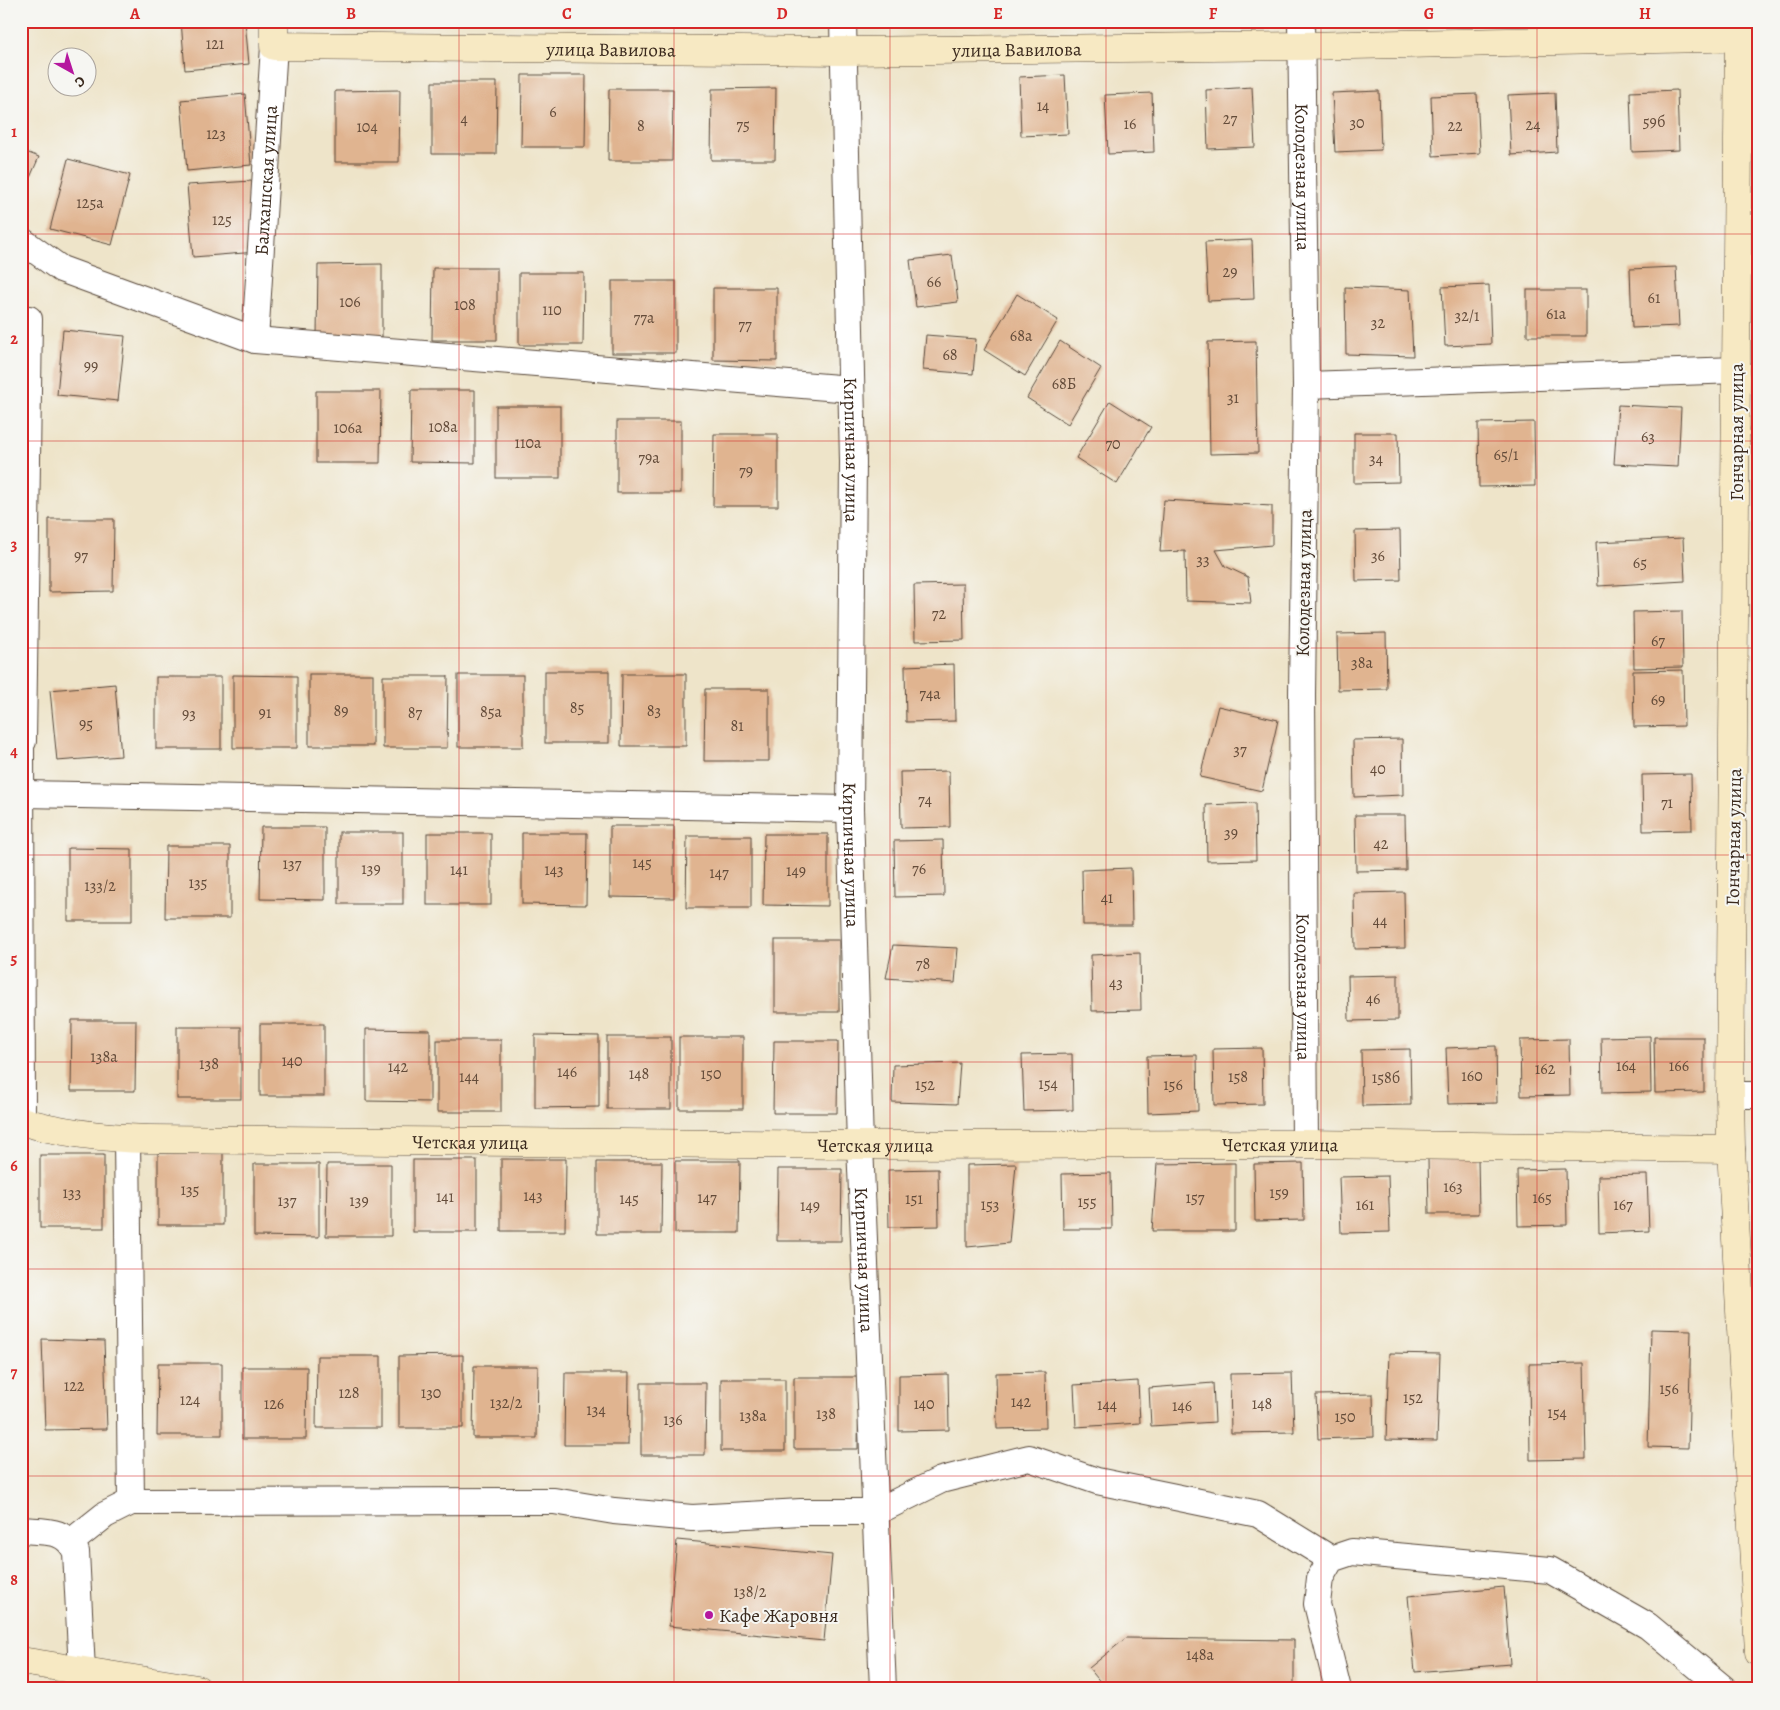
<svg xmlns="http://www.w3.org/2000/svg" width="1780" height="1710" viewBox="0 0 1780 1710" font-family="Alegreya,serif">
<rect width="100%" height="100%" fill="#f6f6f2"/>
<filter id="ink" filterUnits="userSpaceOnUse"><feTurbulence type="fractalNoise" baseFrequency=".02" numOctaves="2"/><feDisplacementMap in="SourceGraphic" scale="10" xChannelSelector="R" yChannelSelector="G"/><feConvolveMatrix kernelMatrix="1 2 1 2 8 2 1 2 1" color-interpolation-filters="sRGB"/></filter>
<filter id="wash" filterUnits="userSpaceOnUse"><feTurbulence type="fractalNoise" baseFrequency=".0096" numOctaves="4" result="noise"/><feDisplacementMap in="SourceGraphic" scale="20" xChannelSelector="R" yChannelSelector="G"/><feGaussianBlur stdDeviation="1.12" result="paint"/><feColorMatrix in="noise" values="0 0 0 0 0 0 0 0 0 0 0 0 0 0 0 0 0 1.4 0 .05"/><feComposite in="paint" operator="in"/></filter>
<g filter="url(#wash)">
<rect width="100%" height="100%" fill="#eee4c9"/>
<g id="blocks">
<g fill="#e0b490">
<polygon points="181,21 245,21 249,64 185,70"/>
<polygon points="522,75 586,75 585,147 521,147"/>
<polygon points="1065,75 1068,134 1021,136 1019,77"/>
<polygon points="432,82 497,82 496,154 432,154"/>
<polygon points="1252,87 1255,147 1208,149 1206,90"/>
<polygon points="776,88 775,160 711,160 712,89"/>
<polygon points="609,89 673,89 672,161 608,161"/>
<polygon points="400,90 399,162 335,162 335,91"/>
<polygon points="1677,90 1679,150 1632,152 1630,92"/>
<polygon points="1379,91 1381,150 1335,152 1332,93"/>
<polygon points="1152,93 1154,152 1108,154 1105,95"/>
<polygon points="1555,93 1557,152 1511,155 1508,95"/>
<polygon points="245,94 251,165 187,171 181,100"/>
<polygon points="1477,94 1480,153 1433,156 1431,96"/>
<polygon points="21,150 39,157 21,198"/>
<polygon points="68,159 130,175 112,245 50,229"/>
<polygon points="252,181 257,252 193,257 187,185"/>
<polygon points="1252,240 1254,299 1208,301 1205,242"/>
<polygon points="952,255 958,302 916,307 910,260"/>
<polygon points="382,264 382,337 317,337 318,265"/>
<polygon points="1676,267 1679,326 1632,328 1630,269"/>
<polygon points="433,268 497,268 497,340 432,340"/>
<polygon points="519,273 584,273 583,345 519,345"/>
<rect x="612" y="281" width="64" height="72"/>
<polygon points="1489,285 1491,344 1445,346 1442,287"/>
<polygon points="1345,287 1410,290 1413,356 1346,354"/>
<polygon points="713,288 777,288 777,361 713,360"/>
<rect x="1527" y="290" width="59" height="46"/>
<polygon points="1017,294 1058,320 1025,376 984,350"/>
<polygon points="63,330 125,336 118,401 57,395"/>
<polygon points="926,335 976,339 973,374 923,370"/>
<polygon points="1060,341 1101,368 1068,424 1027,398"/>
<polygon points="1256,341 1258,453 1210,454 1208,342"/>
<polygon points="411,390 475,390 475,463 410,462"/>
<polygon points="316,391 381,391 380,463 316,463"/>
<polygon points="1110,401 1151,427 1117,484 1076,458"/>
<polygon points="1618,405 1681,408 1678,467 1614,464"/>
<rect x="496" y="406" width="64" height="72"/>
<rect x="617" y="421" width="64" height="72"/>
<polygon points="1534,422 1535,486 1479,487 1478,423"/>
<polygon points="1354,433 1398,433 1399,482 1354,483"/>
<polygon points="714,434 778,434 778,506 713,506"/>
<polygon points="1164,500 1272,506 1272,545 1216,550 1225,566 1248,577 1251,603 1186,601 1185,551 1160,552"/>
<polygon points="49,519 114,519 113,591 49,592"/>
<polygon points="1400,530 1401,580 1356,581 1355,531"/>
<polygon points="1683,538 1685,581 1598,586 1596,542"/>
<polygon points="963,584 964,640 915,641 914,585"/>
<polygon points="1682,611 1683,667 1634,668 1633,612"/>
<polygon points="1386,633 1387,689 1338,690 1337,634"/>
<polygon points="954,664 955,721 906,722 905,666"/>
<polygon points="1683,670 1684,726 1634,727 1633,671"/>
<rect x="545" y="671" width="64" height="72"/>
<rect x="309" y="674" width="64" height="72"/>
<polygon points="622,674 686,674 686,746 621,746"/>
<polygon points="233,675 297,676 297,748 233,748"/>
<rect x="458" y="675" width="65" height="72"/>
<polygon points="383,676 448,676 447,748 383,748"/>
<rect x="156" y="677" width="65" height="72"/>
<polygon points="115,684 121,756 57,761 50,690"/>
<polygon points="705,689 769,689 769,761 704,761"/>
<polygon points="1218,706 1278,720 1262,791 1200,777"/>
<polygon points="1402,739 1403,795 1354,797 1353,740"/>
<polygon points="949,771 950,827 901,828 900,772"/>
<polygon points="1691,774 1692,830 1643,831 1642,775"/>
<polygon points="1255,803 1256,860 1207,861 1206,805"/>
<polygon points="1355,815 1405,815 1406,870 1356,871"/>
<polygon points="610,826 674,826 674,898 610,897"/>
<polygon points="261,827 325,827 325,900 260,899"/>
<rect x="339" y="832" width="64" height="72"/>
<rect x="427" y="833" width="64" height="72"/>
<polygon points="522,833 587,833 586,905 522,904"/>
<polygon points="764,834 828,834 828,906 763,905"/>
<polygon points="687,836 751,836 751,908 686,908"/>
<polygon points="943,840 944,896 895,897 894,841"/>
<polygon points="166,846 230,846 230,918 165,918"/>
<polygon points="68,848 132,849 132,921 68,921"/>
<polygon points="1131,868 1132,925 1083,925 1082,870"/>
<polygon points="1404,892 1405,948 1355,949 1354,893"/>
<rect x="775" y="940" width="64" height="72"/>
<polygon points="893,945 958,948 955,983 886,978"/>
<polygon points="1140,953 1141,1010 1092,1011 1091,955"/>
<polygon points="1398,975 1398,1020 1349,1021 1348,976"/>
<polygon points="72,1020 136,1020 135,1091 71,1091"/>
<rect x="260" y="1024" width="64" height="72"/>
<rect x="177" y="1027" width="64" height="72"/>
<polygon points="366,1029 430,1030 430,1102 366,1101"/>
<polygon points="535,1035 599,1036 599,1107 535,1108"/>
<polygon points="1650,1036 1651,1092 1602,1093 1601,1037"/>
<rect x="607" y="1037" width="64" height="72"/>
<rect x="679" y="1037" width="64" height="72"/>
<polygon points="1654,1037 1704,1037 1704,1092 1655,1093"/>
<polygon points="1569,1039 1570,1095 1521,1096 1520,1040"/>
<rect x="437" y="1040" width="64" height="72"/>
<polygon points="774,1041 838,1041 837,1113 773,1113"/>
<polygon points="1496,1046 1497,1103 1448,1104 1446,1048"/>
<polygon points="1262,1048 1263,1104 1214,1105 1213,1049"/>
<polygon points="1410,1049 1411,1105 1362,1106 1361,1050"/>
<polygon points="1072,1054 1073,1110 1024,1111 1022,1055"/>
<polygon points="1197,1055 1198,1111 1148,1113 1147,1056"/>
<polygon points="960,1063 957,1104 892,1102 893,1065"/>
<rect x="158" y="1153" width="65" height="72"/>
<rect x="40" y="1155" width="64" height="73"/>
<polygon points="1478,1157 1479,1214 1429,1214 1428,1159"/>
<polygon points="501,1159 566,1159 565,1231 501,1231"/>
<rect x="413" y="1160" width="64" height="72"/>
<polygon points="675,1161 740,1161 739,1233 675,1233"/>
<polygon points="597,1162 662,1162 661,1234 597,1234"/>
<polygon points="1235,1163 1235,1231 1152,1231 1157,1164"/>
<polygon points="1303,1163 1304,1220 1255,1221 1254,1164"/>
<polygon points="254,1164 319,1164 319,1237 254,1236"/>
<polygon points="327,1164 391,1164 391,1236 326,1236"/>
<polygon points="1016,1164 1009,1243 967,1247 967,1165"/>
<polygon points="778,1169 842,1169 841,1241 777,1241"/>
<polygon points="938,1169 939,1226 889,1227 888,1170"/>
<polygon points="1566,1169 1567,1225 1518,1226 1517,1170"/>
<polygon points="1111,1173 1112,1229 1063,1229 1062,1174"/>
<polygon points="1647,1175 1649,1231 1599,1233 1598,1176"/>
<polygon points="1388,1176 1390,1232 1341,1233 1339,1177"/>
<polygon points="1651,1329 1691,1330 1688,1448 1648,1447"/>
<polygon points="42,1339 104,1341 107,1429 45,1430"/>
<polygon points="1389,1353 1440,1354 1437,1441 1386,1440"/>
<polygon points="463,1355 463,1428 399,1428 399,1356"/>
<polygon points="317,1356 381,1356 381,1428 316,1428"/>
<polygon points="158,1363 222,1363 222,1435 157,1435"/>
<polygon points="1584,1363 1586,1459 1530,1460 1529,1364"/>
<polygon points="474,1366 538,1366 537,1438 473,1438"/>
<polygon points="242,1367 307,1367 306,1439 242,1439"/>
<polygon points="1045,1372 1046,1428 997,1429 996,1373"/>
<polygon points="565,1373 629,1373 628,1445 564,1445"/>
<polygon points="1292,1373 1294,1432 1231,1433 1230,1374"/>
<polygon points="948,1374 949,1430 899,1431 899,1375"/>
<polygon points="794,1377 859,1377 858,1449 794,1449"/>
<rect x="721" y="1379" width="64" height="72"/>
<polygon points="1138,1381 1140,1423 1076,1427 1074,1385"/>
<polygon points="641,1383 706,1383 705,1455 641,1455"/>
<polygon points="1213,1383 1215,1422 1151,1426 1149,1388"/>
<polygon points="1373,1394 1374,1437 1318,1439 1316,1395"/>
<polygon points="677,1540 832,1555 824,1641 669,1626"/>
<polygon points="1504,1587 1510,1664 1415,1672 1408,1596"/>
<polygon points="1126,1638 1294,1640 1294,1689 1106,1689 1089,1668"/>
</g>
</g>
</g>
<g filter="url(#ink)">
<use href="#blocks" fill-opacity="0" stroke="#564638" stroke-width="1"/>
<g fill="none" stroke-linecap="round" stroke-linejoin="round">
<defs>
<g id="street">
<path id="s1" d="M843 21 853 462 850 809 860 1145 883 1689"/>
<path id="s2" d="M1301 21 1306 385 1302 695 1305 1144"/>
<polyline points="21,240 61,269 255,340 851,389"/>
<path id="s3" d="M255 340 274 46"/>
<polyline points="1306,385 1737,370"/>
<polyline points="21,741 22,1121"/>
<polyline points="23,741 29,319"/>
<polyline points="22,794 850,809"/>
<polyline points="1730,1095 1759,1095"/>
<polyline points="127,1138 131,1502"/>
<path d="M21 1530C44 1532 65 1528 76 1552L82 1671"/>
<polyline points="71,1542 105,1515 131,1502 554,1501 614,1511 692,1518 801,1512 876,1512 941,1480 1029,1458 1097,1481 1258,1514 1331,1559"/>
<polyline points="1338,1689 1317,1604 1320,1578 1331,1559 1352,1552 1550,1570 1648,1626 1724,1689"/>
</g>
<g id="secondary">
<path id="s4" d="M274 21V46L842 51 1301 46 1759 37"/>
<polyline points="1739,21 1730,1095 1731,1149 1759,1652"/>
<path id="s5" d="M21 1121C61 1133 108 1138 150 1139L860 1145 1305 1144 1731 1149"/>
<polyline points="21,1661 197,1689"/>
</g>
</defs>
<use href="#street" stroke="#564638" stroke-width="28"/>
<use href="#secondary" stroke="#564638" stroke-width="29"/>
<use href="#street" stroke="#fff" stroke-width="26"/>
<use href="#secondary" stroke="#f7e9c3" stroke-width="28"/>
</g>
</g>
<path fill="none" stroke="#d62828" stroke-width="1" stroke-opacity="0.55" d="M243 21V1689M459 21V1689M674 21V1689M890 21V1689M1106 21V1689M1321 21V1689M1537 21V1689M21 234H1759M21 441H1759M21 648H1759M21 855H1759M21 1062H1759M21 1269H1759M21 1476H1759"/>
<circle fill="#b5179e" stroke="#f6f6f2" stroke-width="2" cx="709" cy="1615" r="5"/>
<g text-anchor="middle" stroke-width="4" stroke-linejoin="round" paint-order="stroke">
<g font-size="16" fill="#644c3a">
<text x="215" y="49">121</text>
<text x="1043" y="111">14</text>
<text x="553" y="117">6</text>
<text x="464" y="124">4</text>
<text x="1230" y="124">27</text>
<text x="1654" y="127">59б</text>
<text x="1357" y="128">30</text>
<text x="1130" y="129">16</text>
<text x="743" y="130">75</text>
<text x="1533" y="130">24</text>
<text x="641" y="131">8</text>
<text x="1455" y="131">22</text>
<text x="367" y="132">104</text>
<text x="216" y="139">123</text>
<text x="90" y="208">125а</text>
<text x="222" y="225">125</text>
<text x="1230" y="277">29</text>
<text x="934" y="287">66</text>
<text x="1654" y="303">61</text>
<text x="350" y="307">106</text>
<text x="465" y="310">108</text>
<text x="552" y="315">110</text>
<text x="1556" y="319">61а</text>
<text x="1467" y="321">32/1</text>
<text x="644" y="323">77а</text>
<text x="1378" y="328">32</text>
<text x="745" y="330">77</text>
<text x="1021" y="341">68а</text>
<text x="950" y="360">68</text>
<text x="91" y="371">99</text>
<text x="1064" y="389">68Б</text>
<text x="1233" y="403">31</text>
<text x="443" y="432">108а</text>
<text x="348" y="433">106а</text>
<text x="1648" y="442">63</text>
<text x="528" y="448">110а</text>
<text x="1113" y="449">70</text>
<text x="1506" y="460">65/1</text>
<text x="649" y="463">79а</text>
<text x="1376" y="464">34</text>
<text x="746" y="476">79</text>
<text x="81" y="561">97</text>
<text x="1378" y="561">36</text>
<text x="1203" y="565">33</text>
<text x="1640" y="568">65</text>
<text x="939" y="619">72</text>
<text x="1658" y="646">67</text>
<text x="1362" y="668">38а</text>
<text x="930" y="699">74а</text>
<text x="1658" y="705">69</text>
<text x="577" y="713">85</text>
<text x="341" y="716">89</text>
<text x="654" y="716">83</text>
<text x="491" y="717">85а</text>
<text x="265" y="718">91</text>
<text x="415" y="718">87</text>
<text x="189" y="719">93</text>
<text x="86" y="729">95</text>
<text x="737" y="731">81</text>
<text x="1240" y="755">37</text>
<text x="1378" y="774">40</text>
<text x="925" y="805">74</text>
<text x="1667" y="808">71</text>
<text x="1231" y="838">39</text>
<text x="1381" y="849">42</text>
<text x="642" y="868">145</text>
<text x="292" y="869">137</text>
<text x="371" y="874">139</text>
<text x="919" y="874">76</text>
<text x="459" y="875">141</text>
<text x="554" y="875">143</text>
<text x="796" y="876">149</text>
<text x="719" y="878">147</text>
<text x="198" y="888">135</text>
<text x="100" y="891">133/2</text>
<text x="1107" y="903">41</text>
<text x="1380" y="926">44</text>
<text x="923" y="969">78</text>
<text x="1116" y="988">43</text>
<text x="1373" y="1004">46</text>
<text x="104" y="1062">138а</text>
<text x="292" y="1066">140</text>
<text x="209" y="1069">138</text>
<text x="1626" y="1071">164</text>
<text x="1679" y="1071">166</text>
<text x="398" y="1072">142</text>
<text x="1545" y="1074">162</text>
<text x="567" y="1077">146</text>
<text x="639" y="1079">148</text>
<text x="711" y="1079">150</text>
<text x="1472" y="1081">160</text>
<text x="469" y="1082">144</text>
<text x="1238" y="1082">158</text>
<text x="1386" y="1083">158б</text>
<text x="1048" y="1089">154</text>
<text x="925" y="1090">152</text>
<text x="1173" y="1090">156</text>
<text x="1453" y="1192">163</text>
<text x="190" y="1195">135</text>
<text x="72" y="1198">133</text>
<text x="1279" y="1198">159</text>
<text x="533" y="1201">143</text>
<text x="445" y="1202">141</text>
<text x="707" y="1203">147</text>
<text x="1195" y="1203">157</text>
<text x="1542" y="1203">165</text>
<text x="629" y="1204">145</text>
<text x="914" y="1204">151</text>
<text x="287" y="1206">137</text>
<text x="359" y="1206">139</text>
<text x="1087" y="1207">155</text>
<text x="990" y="1210">153</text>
<text x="1365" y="1210">161</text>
<text x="1623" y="1210">167</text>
<text x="810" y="1211">149</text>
<text x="74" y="1391">122</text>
<text x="1669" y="1394">156</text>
<text x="349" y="1398">128</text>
<text x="431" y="1398">130</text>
<text x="1413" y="1403">152</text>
<text x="190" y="1405">124</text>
<text x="1021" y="1407">142</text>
<text x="506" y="1408">132/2</text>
<text x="274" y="1409">126</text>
<text x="924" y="1409">140</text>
<text x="1262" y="1409">148</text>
<text x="1107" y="1410">144</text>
<text x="1182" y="1411">146</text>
<text x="596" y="1415">134</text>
<text x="1557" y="1418">154</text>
<text x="826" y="1419">138</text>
<text x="753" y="1421">138а</text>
<text x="1345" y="1422">150</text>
<text x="673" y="1425">136</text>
<text x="750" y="1597">138/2</text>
<text x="1200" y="1660">148а</text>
</g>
<g font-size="19" fill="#3b2a1e" stroke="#f6f6f2">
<text dy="7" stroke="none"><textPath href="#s4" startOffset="362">улица Вавилова</textPath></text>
<text dy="7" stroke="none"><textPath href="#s4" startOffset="768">улица Вавилова</textPath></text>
<text dy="7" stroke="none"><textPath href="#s2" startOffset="156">Колодезная улица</textPath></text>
<text dy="7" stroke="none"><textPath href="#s3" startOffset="160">Балхашская улица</textPath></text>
<text transform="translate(1736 432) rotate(-90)" y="7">Гончарная улица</text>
<text dy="7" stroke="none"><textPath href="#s1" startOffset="429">Кирпичная улица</textPath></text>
<text transform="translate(1303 583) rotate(-89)" y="7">Колодезная улица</text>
<text transform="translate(1733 837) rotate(-89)" y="7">Гончарная улица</text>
<text dy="7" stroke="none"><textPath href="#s1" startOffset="834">Кирпичная улица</textPath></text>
<text dy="7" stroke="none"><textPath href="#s2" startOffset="966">Колодезная улица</textPath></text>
<text dy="7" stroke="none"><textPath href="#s5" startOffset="451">Четская улица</textPath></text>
<text dy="7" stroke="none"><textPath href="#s5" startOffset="1261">Четская улица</textPath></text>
<text dy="7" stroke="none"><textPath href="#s5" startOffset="856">Четская улица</textPath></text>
<text dy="7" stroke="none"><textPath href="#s1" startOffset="1239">Кирпичная улица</textPath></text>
</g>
<g font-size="19" fill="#3b2a1e" stroke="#f6f6f2" text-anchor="start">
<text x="719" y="1622">Кафе Жаровня</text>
</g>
</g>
<rect width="1780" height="1710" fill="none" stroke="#f6f6f2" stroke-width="55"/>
<g transform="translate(72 72) rotate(141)"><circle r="24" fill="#f6f6f2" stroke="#aba49d"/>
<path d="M0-4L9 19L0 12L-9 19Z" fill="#b5179e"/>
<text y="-8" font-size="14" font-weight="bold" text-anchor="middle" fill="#3b2a1e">С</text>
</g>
<rect x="28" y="28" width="1724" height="1654" fill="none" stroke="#d62828" stroke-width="2"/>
<g font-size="16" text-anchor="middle" font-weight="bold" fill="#d62828">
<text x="135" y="19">A</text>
<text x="351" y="19">B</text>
<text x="567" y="19">C</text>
<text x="782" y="19">D</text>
<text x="998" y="19">E</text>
<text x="1213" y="19">F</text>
<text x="1429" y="19">G</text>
<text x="1645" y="19">H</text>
<text x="14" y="137">1</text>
<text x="14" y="344">2</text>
<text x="14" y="550">3</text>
<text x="14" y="757">4</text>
<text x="14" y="964">5</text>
<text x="14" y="1171">6</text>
<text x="14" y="1378">7</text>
<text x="14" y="1585">8</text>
</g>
</svg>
